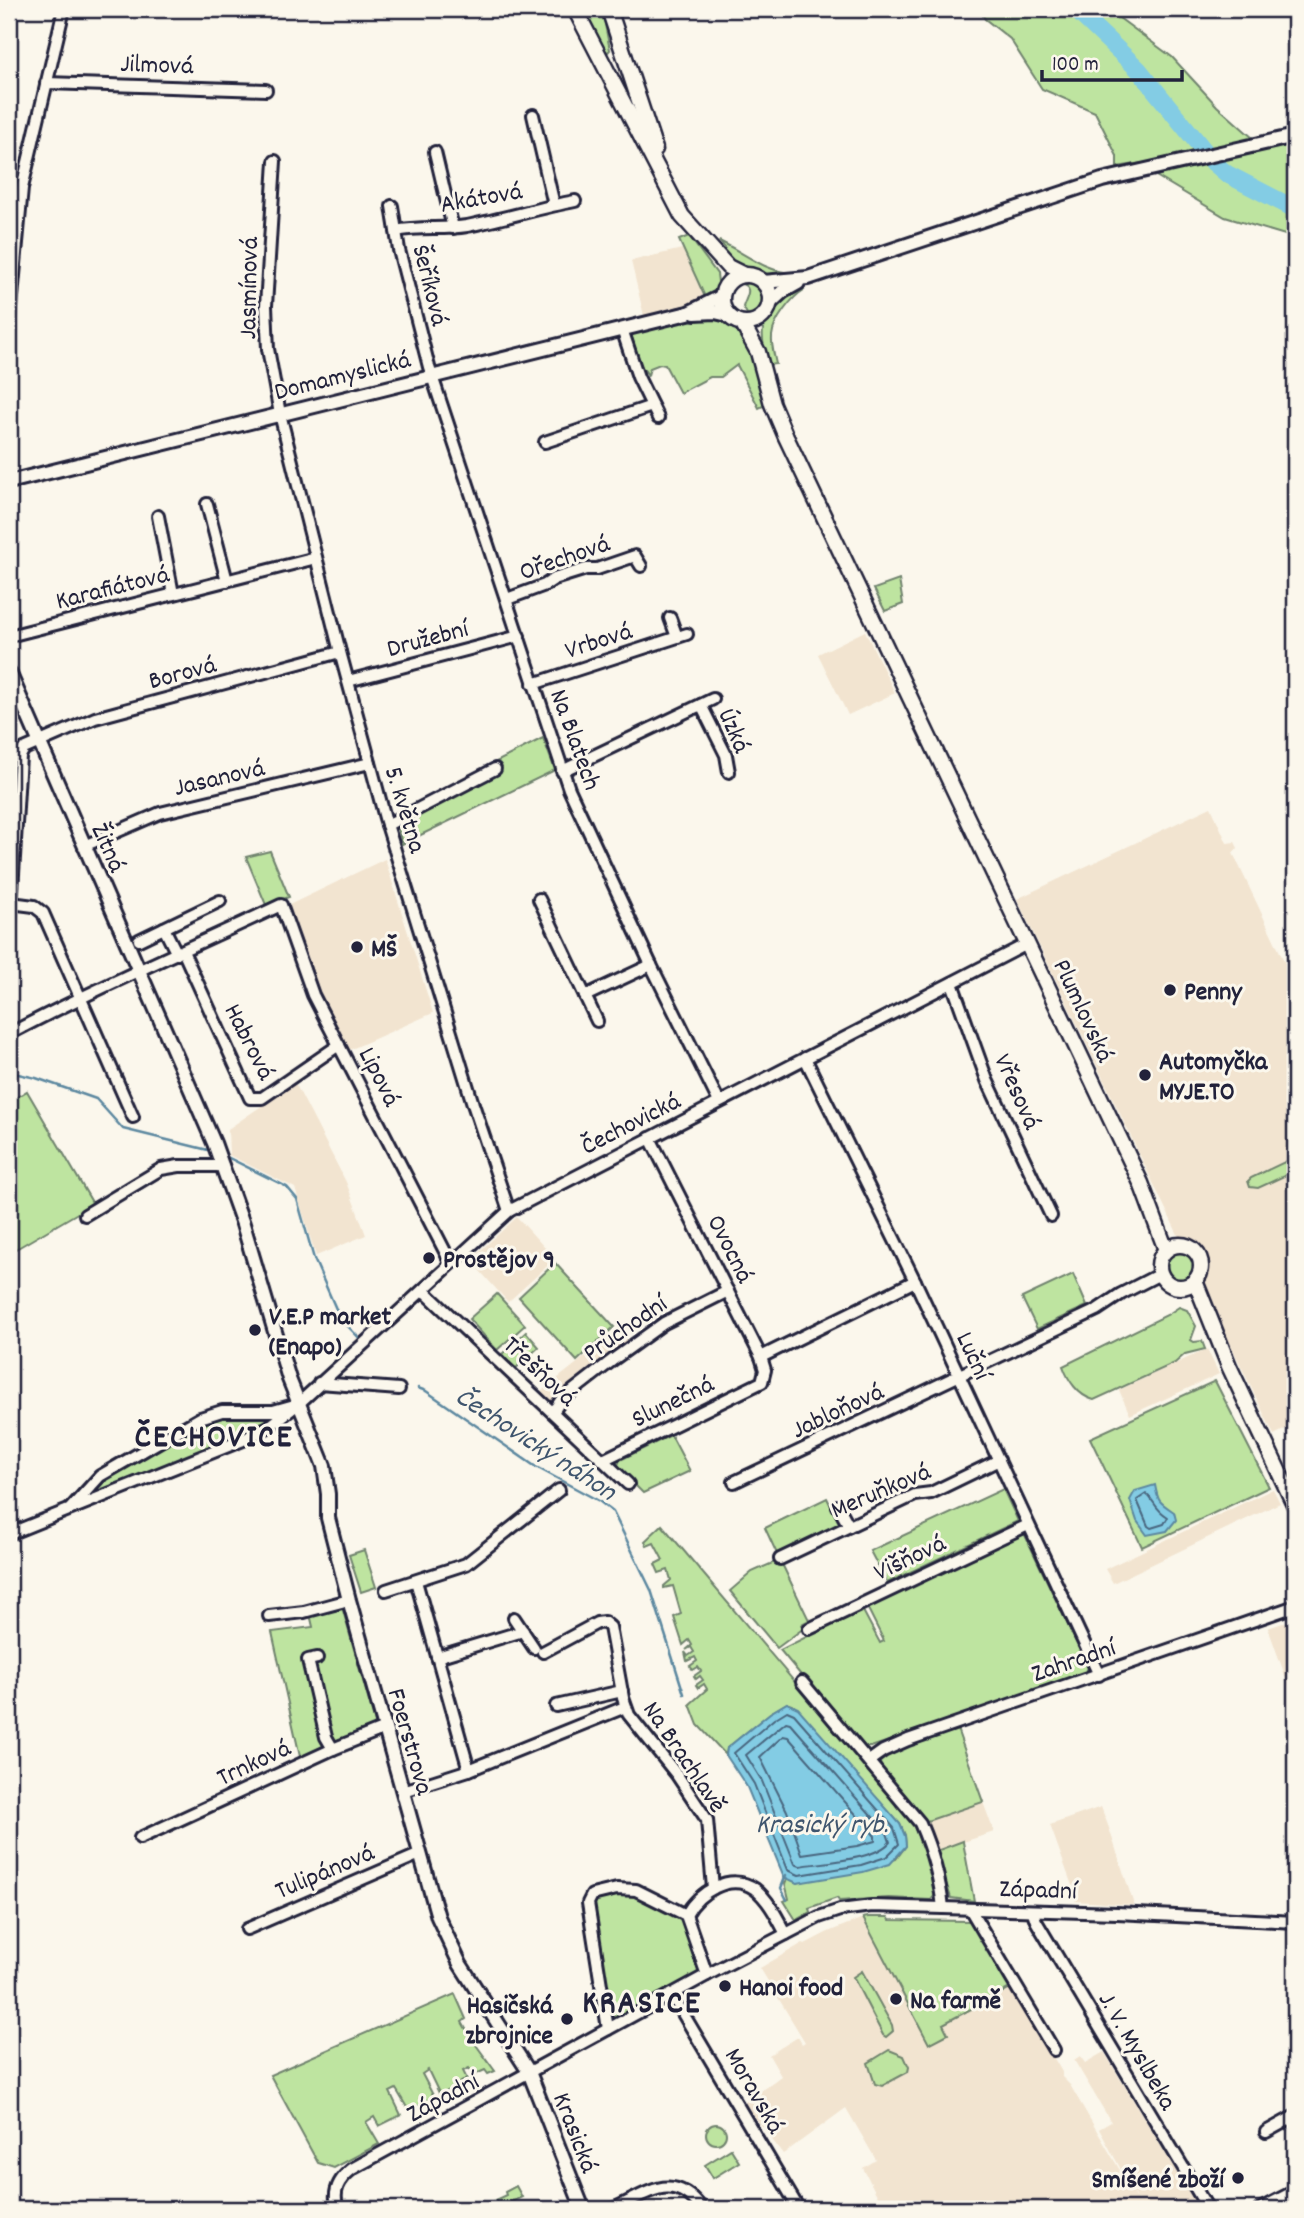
<svg xmlns="http://www.w3.org/2000/svg" width="1304" height="2218" viewBox="0 0 1304 2218" font-family="Dekko,sans-serif">
<rect width="100%" height="100%" fill="#fbf7ec"/>
<filter id="ink" filterUnits="userSpaceOnUse"><feTurbulence type="fractalNoise" baseFrequency=".0143" numOctaves="2"/><feDisplacementMap in="SourceGraphic" scale="14" xChannelSelector="R" yChannelSelector="G"/><feConvolveMatrix kernelMatrix="1 2 1 2 8 2 1 2 1" color-interpolation-filters="sRGB"/></filter>
<g filter="url(#ink)">
<g fill="#f2e4d0">
<polygon points="682,249 705,297 703,302 644,316 631,261"/>
<polygon points="865,631 895,693 848,715 818,654"/>
<polygon points="1211,807 1227,843 1235,842 1238,848 1233,853 1295,984 1295,1424 1274,1435 1017,899"/>
<polygon points="385,859 433,1013 347,1051 315,989 289,905"/>
<polygon points="295,1083 346,1182 366,1235 316,1256 295,1188 229,1155 228,1129"/>
<polygon points="517,1217 555,1259 508,1302 470,1260"/>
<polygon points="619,1330 630,1342 551,1404 538,1394"/>
<polygon points="1207,1349 1219,1374 1130,1415 1119,1390"/>
<polygon points="1273,1489 1280,1503 1113,1583 1105,1569"/>
<polygon points="1295,1616 1295,1694 1292,1695 1268,1628 1292,1620 1291,1617"/>
<polygon points="983,1802 994,1832 936,1851 924,1822"/>
<polygon points="1101,1807 1109,1828 1134,1905 1075,1901 1075,1894 1050,1825"/>
<polygon points="863,1918 929,2043 943,2024 1012,1987 1033,2023 1037,2036 1042,2038 1062,2072 1062,2077 1070,2085 1142,2208 1099,2129 1111,2122 1074,2060 1080,2056 1085,2063 1104,2052 1199,2209 884,2209 863,2168 876,2160 846,2108 783,2154 744,2103 781,2076 769,2055 798,2037 802,2044 805,2042 760,1968 803,1943 805,1944 828,1932"/>
</g>
<g fill="#bee4a0" stroke="#70836e" stroke-width="2">
<polygon points="584,9 602,9 610,50 608,52 605,51"/>
<polygon points="979,9 1107,9 1172,57 1217,106 1263,147 1295,140 1295,238 1225,217 1156,176 1142,163 1117,167 1117,156 1095,112 1042,89 1010,39 985,19"/>
<path d="M689 236 717 274 719 290C711 303 691 307 677 311L676 308 702 302 705 297 679 240Z"/>
<path d="M719 241C744 252 767 274 796 273L765 278 719 254 725 248Z"/>
<path d="M748 281C765 287 768 305 754 316L747 314 743 307C746 297 755 287 739 283Z"/>
<path d="M802 286 804 290C792 297 773 321 772 336 771 344 774 355 776 364L768 365C756 320 763 310 802 286Z"/>
<path d="M697 317C705 317 716 317 724 319 751 326 759 380 767 404L759 408 737 365 721 377H710L680 393 665 365 660 364 650 368 648 375C639 365 633 350 631 337L635 331Z"/>
<polygon points="899,580 903,604 885,611 874,589"/>
<polygon points="543,738 555,770 402,844 397,825 500,773 496,762"/>
<polygon points="270,851 289,897 266,905 246,857"/>
<polygon points="27,1091 93,1204 16,1249 9,1237 9,1102"/>
<polygon points="1293,1158 1295,1171 1258,1188 1250,1187 1248,1181 1251,1178"/>
<circle cx="1181" cy="1266" r="15"/>
<polygon points="555,1263 614,1327 577,1361 519,1297"/>
<polygon points="1073,1274 1087,1306 1037,1329 1022,1298"/>
<polygon points="497,1294 525,1325 497,1350 469,1319"/>
<path d="M1179 1307 1187 1310 1196 1326 1191 1340 1194 1342 1202 1341 1205 1349 1185 1354 1175 1363 1094 1400C1078 1396 1068 1380 1063 1366L1167 1315Z"/>
<polygon points="526,1332 539,1347 515,1369 502,1354"/>
<polygon points="1215,1381 1269,1487 1142,1547 1090,1438"/>
<polygon points="273,1411 279,1420 70,1509 84,1492 200,1418"/>
<polygon points="671,1435 690,1471 643,1493 617,1467 620,1460"/>
<polygon points="1003,1489 1018,1521 887,1583 870,1551"/>
<polygon points="827,1498 840,1525 777,1554 765,1528"/>
<polygon points="662,1525 912,1821 937,1884 936,1894 931,1900 889,1898 839,1901 837,1898 809,1908 810,1912 796,1920 784,1901 789,1899 785,1883 788,1878 797,1883 896,1859 906,1846 905,1835 900,1824 793,1705 787,1703 770,1713 727,1748 726,1755 698,1725 690,1704 707,1689 704,1684 698,1688 696,1685 703,1680 700,1676 696,1679 694,1676 701,1671 698,1667 693,1670 690,1666 697,1661 695,1657 687,1661 685,1652 688,1656 694,1652 691,1647 686,1650 692,1645 689,1640 683,1645 674,1617 681,1614 673,1586 664,1588 664,1586 671,1580 668,1570 659,1573 655,1564 663,1560 654,1543 647,1546 645,1541"/>
<polygon points="1024,1533 1088,1667 1085,1675 871,1747 861,1747 780,1650 862,1609 880,1643 884,1641 867,1607"/>
<polygon points="364,1550 376,1587 361,1592 349,1555"/>
<polygon points="777,1561 782,1564 809,1620 802,1624 804,1628 777,1648 730,1591 752,1572"/>
<polygon points="342,1607 375,1723 374,1726 336,1743 330,1742 312,1665 322,1662 320,1653 303,1655 325,1750 301,1761 272,1632 313,1627 310,1614"/>
<polygon points="957,1729 983,1802 924,1822 881,1768 880,1762 902,1746"/>
<polygon points="963,1841 963,1842 974,1901 951,1898 936,1851"/>
<polygon points="607,1894 639,1895 680,1917 685,1928 698,1972 695,1977 613,2019 610,2018 594,1906 597,1898"/>
<polygon points="868,1917 888,1917 890,1920 972,1921 1012,1987 943,2024 948,2034 929,2044 863,1918"/>
<polygon points="862,1971 892,2025 893,2031 886,2037 883,2035 853,1977"/>
<polygon points="455,1994 466,2019 462,2022 471,2038 495,2071 488,2074 485,2070 474,2075 469,2068 463,2071 467,2079 459,2083 461,2089 455,2092 453,2088 440,2095 428,2070 422,2074 434,2097 409,2111 396,2089 390,2092 401,2115 379,2126 374,2117 366,2122 379,2144 334,2168 318,2163 270,2075"/>
<polygon points="889,2050 904,2056 909,2067 908,2072 882,2086 875,2084 868,2063"/>
<circle cx="716" cy="2134" r="10"/>
<polygon points="731,2149 739,2162 713,2178 705,2165"/>
<polygon points="516,2186 522,2197 499,2208 495,2200 506,2195 505,2192"/>
</g>
<g fill="#83cce4" stroke="#5c88a0" stroke-width="2">
<path d="M1155 1485C1158 1502 1159 1502 1174 1512L1176 1520 1167 1531 1147 1535 1137 1521 1130 1500 1135 1491Z"/>
<polygon points="787,1703 798,1708 900,1824 905,1836 906,1846 890,1864 863,1872 797,1883 784,1877 747,1787 726,1755 727,1748 770,1713"/>
</g>
<g fill="none" stroke-linecap="round" stroke-linejoin="round">
<g stroke="#49667f" stroke-width="2">
<path d="M1146 1494C1155 1500 1153 1508 1168 1517L1164 1524 1151 1528 1148 1526 1137 1500Z"/>
<polygon points="787,1711 794,1714 894,1828 899,1844 886,1857 861,1865 799,1875 788,1870 754,1784 734,1753 774,1719"/>
<path d="M786 1722 790 1723 887 1833 890 1842C875 1860 824 1862 800 1866L795 1864 762 1781 746 1755Z"/>
<polygon points="783,1736 788,1737 875,1836 875,1841 857,1846 802,1854 787,1811 760,1757"/>
</g>
<g stroke="#5c88a0" stroke-width="2.5">
<polyline points="9,1072 36,1078 96,1099 123,1129 212,1151"/>
<polyline points="221,1154 287,1187 297,1199 314,1259 340,1318 363,1342"/>
<polyline points="418,1388 426,1391 536,1467 599,1501 613,1512 651,1590 684,1694"/>
<polyline points="786,1875 781,1888 787,1900"/>
</g>
<polyline stroke="#83cce4" stroke-width="18" points="1075,9 1138,69 1214,163 1227,174 1295,209"/>
<defs>
<g id="minor">
<polyline points="46,83 266,90"/>
<polyline points="533,115 554,205"/>
<polyline points="435,152 453,228"/>
<polyline points="275,161 266,306 268,349 280,414 340,652 385,818 473,1104 509,1211"/>
<polyline points="392,206 399,250 429,367 569,789 651,965 719,1102"/>
<path d="M396 231C420 226 443 230 467 226 503 219 539 208 575 201"/>
<polyline points="622,329 638,377 658,418"/>
<polyline points="9,330 22,188 64,9"/>
<polyline points="545,442 652,406"/>
<polyline points="207,504 227,581"/>
<polyline points="158,516 173,594"/>
<polyline points="507,599 545,585 554,579 586,569 597,569 635,556 641,566"/>
<polyline points="670,618 677,637"/>
<polyline points="9,636 316,558"/>
<polyline points="348,681 519,636"/>
<polyline points="533,684 687,634"/>
<polyline points="701,705 726,755 729,772"/>
<polyline points="562,771 713,699"/>
<polyline points="387,825 495,769"/>
<polyline points="84,846 160,813 370,763"/>
<polyline points="539,899 597,1021"/>
<polyline points="11,903 34,906 43,913 133,1117"/>
<polyline points="164,928 177,954"/>
<polyline points="139,940 220,901"/>
<polyline points="9,942 20,756 24,749 95,718 340,652"/>
<polyline points="183,951 250,1098 262,1098 339,1045"/>
<polyline points="952,983 987,1080 1051,1216"/>
<polyline points="585,996 651,965"/>
<path d="M15 1031C102 985 192 947 281 905L313 995 451 1263"/>
<polyline points="805,1058 915,1281 1099,1675"/>
<polyline points="85,1215 161,1169 179,1166 223,1166"/>
<polyline points="423,1290 628,1484"/>
<polyline points="761,1357 915,1281"/>
<polyline points="319,1383 399,1389"/>
<polyline points="298,1404 509,1211 1027,944"/>
<polyline points="553,1412 561,1400 614,1359 664,1323 728,1291"/>
<polyline points="603,1460 762,1382 765,1370 761,1357 650,1138"/>
<polyline points="734,1482 1097,1310 1121,1294 1160,1274"/>
<polyline points="838,1506 849,1526"/>
<polyline points="9,1534 243,1440 270,1426 298,1404 273,1411 222,1411 200,1418 100,1476 70,1509"/>
<polyline points="780,1559 915,1495 931,1493 999,1460"/>
<polyline points="416,1581 469,1770"/>
<polyline points="386,1590 466,1564 559,1490"/>
<polyline points="269,1616 304,1612 349,1600"/>
<polyline points="514,1618 534,1648"/>
<polyline points="809,1629 1028,1525"/>
<polyline points="543,1652 597,1623 604,1622 610,1627 623,1698 629,1715 677,1775 707,1820 713,1888"/>
<polyline points="437,1657 523,1631"/>
<polyline points="317,1658 308,1660 326,1737 333,1749"/>
<path d="M802 1682 920 1823C932 1851 940 1878 943 1908"/>
<polyline points="556,1706 622,1691"/>
<polyline points="869,1761 883,1751 908,1740 1295,1606"/>
<polyline points="403,1791 469,1770 625,1707"/>
<polyline points="140,1838 333,1749 385,1728"/>
<polyline points="970,1909 1054,2050"/>
<polyline points="1033,1912 1036,1921 1208,2209"/>
<path d="M686 1915C698 1893 730 1871 755 1889 769 1900 778 1919 786 1934"/>
<polyline points="247,1929 420,1854"/>
<polyline points="672,1995 799,2209"/>
<polyline points="608,2029 588,1903 592,1895 617,1889 636,1890 686,1915 707,1975"/>
<polyline points="1266,2132 1295,2116"/>
<path d="M338 2209C332 2192 338 2180 352 2169L707 1975 819 1917 840 1910 872 1906 943 1908 1117 1913 1295 1922"/>
<path d="M613 2209C649 2193 673 2170 702 2209"/>
<polyline points="1260,2209 1295,2191"/>
</g>
<g id="tertiary">
<polyline points="763,282 808,278 1102,180 1295,136"/>
<polyline points="770,303 782,292 798,283"/>
<polyline points="695,313 715,312 728,315"/>
<polyline points="9,482 688,313 722,296"/>
<polyline points="9,672 214,1143 243,1224 289,1379 324,1466 328,1494 328,1518 349,1600 438,1917 460,1964 529,2072 583,2209"/>
</g>
<g id="secondary">
<polyline points="575,9 682,216 728,267 744,275"/>
<polyline points="609,9 655,149"/>
<circle cx="746" cy="299" r="24"/>
<polyline points="742,323 758,352 772,404 786,437 1141,1183 1166,1250"/>
<circle cx="1180" cy="1266" r="21"/>
<polyline points="1195,1281 1229,1366 1295,1506"/>
</g>
</defs>
<use href="#minor" stroke="#22223b" stroke-width="16"/>
<use href="#tertiary" stroke="#22223b" stroke-width="18"/>
<use href="#secondary" stroke="#22223b" stroke-width="19"/>
<use href="#minor" stroke="#fbf7ec" stroke-width="10"/>
<use href="#tertiary" stroke="#fbf7ec" stroke-width="12"/>
<use href="#secondary" stroke="#fbf7ec" stroke-width="14"/>
</g>
</g>
<g fill="#22223b" stroke="#fbf7ec" stroke-width="2.5">
<circle cx="357" cy="947" r="7"/>
<circle cx="1170" cy="990" r="7"/>
<circle cx="1145" cy="1075" r="7"/>
<circle cx="429" cy="1258" r="7"/>
<circle cx="255" cy="1330" r="7"/>
<circle cx="725" cy="1986" r="7"/>
<circle cx="896" cy="1999" r="7"/>
<circle cx="567" cy="2019" r="7"/>
<circle cx="1238" cy="2178" r="7"/>
</g>
<g text-anchor="middle" stroke-width="6" stroke-linejoin="round" paint-order="stroke">
<g font-size="26" fill="#22223b" stroke="#fbf7ec">
<text transform="translate(157 63) rotate(2)" y="9">Jilmová</text>
<text transform="translate(481 196) rotate(-10)" y="9">Akátová</text>
<text transform="translate(432 285) rotate(76)" y="9">Šeříková</text>
<text transform="translate(247 288) rotate(-89)" y="9">Jasmínová</text>
<text transform="translate(342 374) rotate(-14)" y="9">Domamyslická</text>
<text transform="translate(564 556) rotate(-19)" y="9">Ořechová</text>
<text transform="translate(112 586) rotate(-14)" y="9">Karafiátová</text>
<text transform="translate(427 637) rotate(-15)" y="9">Družební</text>
<text transform="translate(598 639) rotate(-18)" y="9">Vrbová</text>
<text transform="translate(182 671) rotate(-15)" y="9">Borová</text>
<text transform="translate(736 730) rotate(67)" y="9">Úzká</text>
<text transform="translate(577 739) rotate(70)" y="9">Na Blatech</text>
<text transform="translate(219 776) rotate(-13)" y="9">Jasanová</text>
<text transform="translate(407 809) rotate(73)" y="9">5. května</text>
<text transform="translate(110 847) rotate(66)" y="9">Žitná</text>
<text transform="translate(1085 1010) rotate(65)" y="9">Plumlovská</text>
<text transform="translate(251 1041) rotate(63)" y="9">Habrová</text>
<text transform="translate(381 1076) rotate(63)" y="9">Lipová</text>
<text transform="translate(1019 1091) rotate(66)" y="9">Vřesová</text>
<text transform="translate(630 1122) rotate(-27)" y="9">Čechovická</text>
<text transform="translate(732 1248) rotate(63)" y="9">Ovocná</text>
<text transform="translate(624 1327) rotate(-35)" y="9">Průchodní</text>
<text transform="translate(975 1355) rotate(65)" y="9">Luční</text>
<text transform="translate(541 1370) rotate(43)" y="9">Třešňová</text>
<text transform="translate(672 1400) rotate(-26)" y="9">Slunečná</text>
<text transform="translate(837 1409) rotate(-25)" y="9">Jabloňová</text>
<text transform="translate(880 1489) rotate(-23)" y="9">Meruňková</text>
<text transform="translate(909 1556) rotate(-25)" y="9">Višňová</text>
<text transform="translate(1073 1659) rotate(-19)" y="9">Zahradní</text>
<text transform="translate(412 1741) rotate(74)" y="9">Foerstrova</text>
<text transform="translate(686 1756) rotate(56)" y="9">Na Brachlavě</text>
<text transform="translate(253 1761) rotate(-25)" y="9">Trnková</text>
<text transform="translate(324 1870) rotate(-23)" y="9">Tulipánová</text>
<text transform="translate(1038 1888) rotate(2)" y="9">Západní</text>
<text transform="translate(1139 2050) rotate(60)" y="9">J. V. Myslbeka</text>
<text transform="translate(756 2090) rotate(60)" y="9">Moravská</text>
<text transform="translate(442 2096) rotate(-28)" y="9">Západní</text>
<text transform="translate(577 2132) rotate(69)" y="9">Krasická</text>
</g>
<g font-size="26" font-weight="bold" fill="#22223b" stroke="#fbf7ec" text-anchor="start">
<text x="371" y="956">MŠ</text>
<text x="1184" y="999">Penny</text>
<text x="1159" y="1069">Automyčka<tspan x="1159" dy="30">MYJE.TO</tspan></text>
<text x="443" y="1267">Prostějov 9</text>
<text x="269" y="1324">V.E.P market<tspan x="269" dy="30">(Enapo)</tspan></text>
<text x="739" y="1995">Hanoi food</text>
<text x="910" y="2008">Na farmě</text>
<text x="553" y="2013" text-anchor="end">Hasičská<tspan x="553" dy="30">zbrojnice</tspan></text>
<text x="1224" y="2187" text-anchor="end">Smíšené zboží</text>
</g>
<g font-size="28" font-style="italic" fill="#3f556e" stroke="#fbf7ec">
<text transform="translate(537 1442) rotate(33)" y="10">Čechovický náhon</text>
<text x="822" y="1832">Krasický ryb.</text>
</g>
<g font-size="33" font-weight="bold" letter-spacing="2" fill="#22223b" stroke="#fbf7ec">
<text x="214" y="1446">ČECHOVICE</text>
<text x="642" y="2012">KRASICE</text>
</g>
</g>
<rect width="1304" height="2218" fill="none" stroke="#fbf7ec" stroke-width="35"/>
<rect x="18" y="18" width="1269" height="2183" fill="none" stroke="#22223b" stroke-width="2.5" filter="url(#ink)"/>
<path d="M1042 70v10h140v-10" fill="none" stroke="#22223b" stroke-width="3.5"/>
<text x="1052" y="70" font-size="21" fill="#22223b" stroke="#fbf7ec" stroke-width="5" paint-order="stroke">100 m</text>
</svg>
